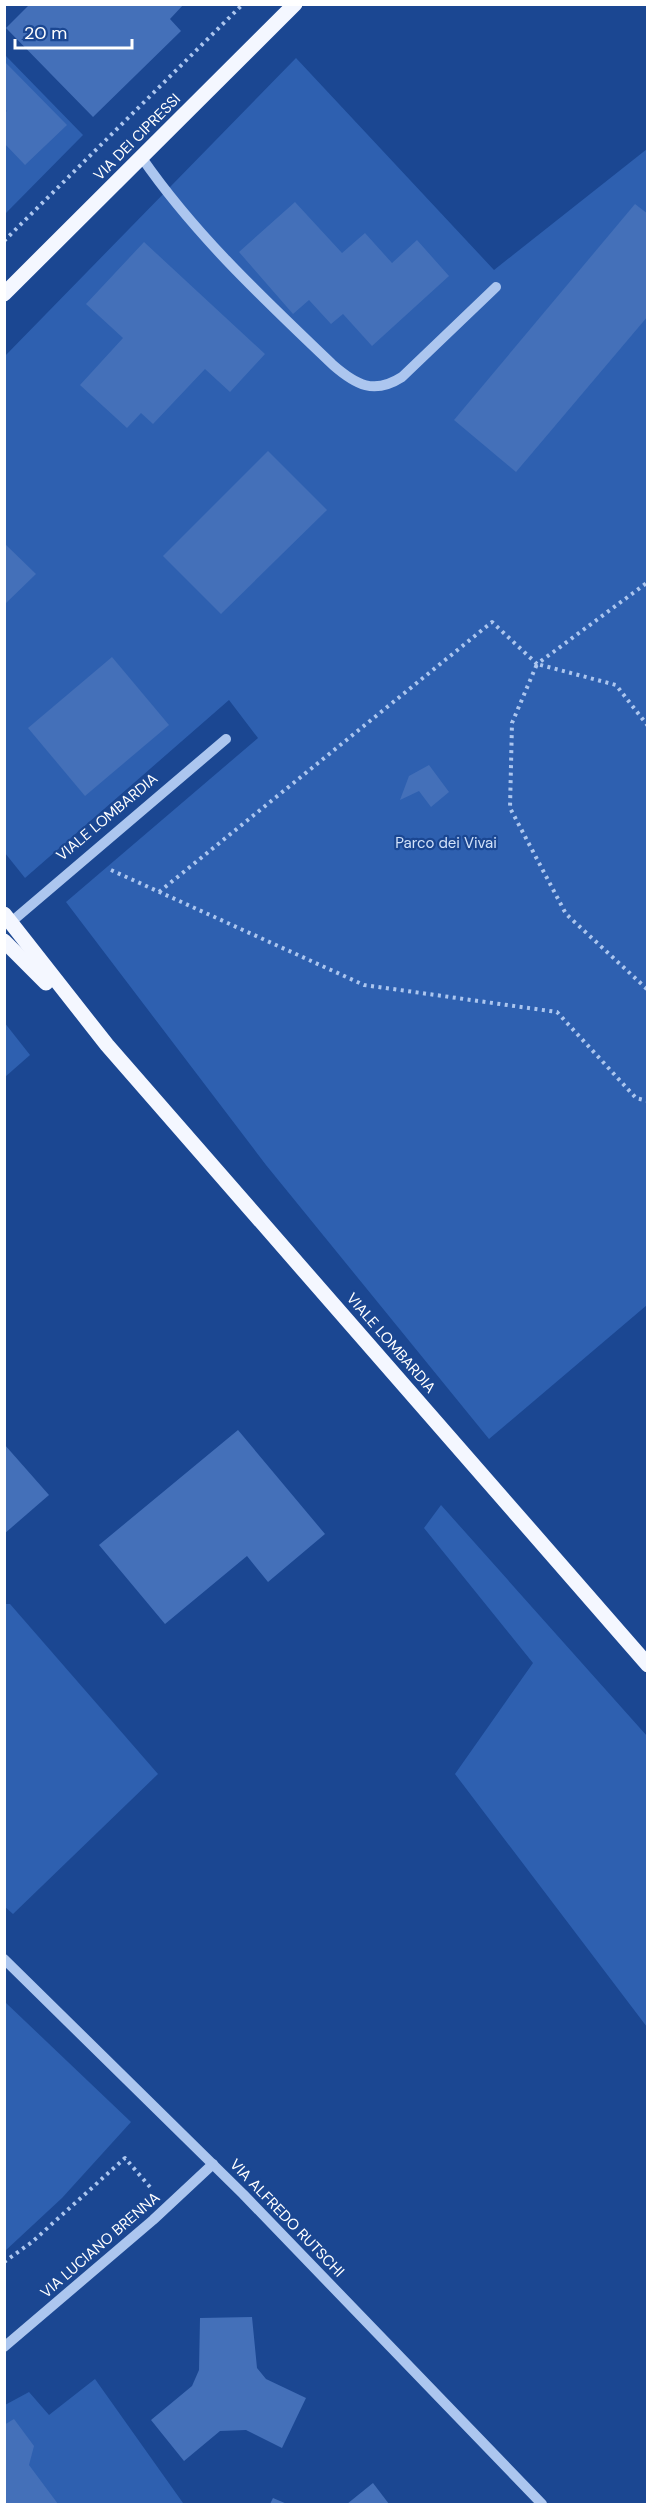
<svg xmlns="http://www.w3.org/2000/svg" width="652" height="2509" viewBox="0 0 652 2509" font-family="'DM Sans',sans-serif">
<rect width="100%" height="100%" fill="#1b4792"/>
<g fill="#2e60b0">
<polygon points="5,55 83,135 5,214"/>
<polygon points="296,58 494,270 647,149 647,1305 489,1439 266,1165 66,902 258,738 229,700 25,878 5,853 4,357"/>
<polygon points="4,1022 30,1055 5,1077 4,1077"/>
<polygon points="441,1505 647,1736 647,2027 455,1774 533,1663 424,1528"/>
<polygon points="4,1604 10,1604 158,1774 13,1914 4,1906"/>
<polygon points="5,2002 131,2122 62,2198 5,2251"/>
<polygon points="95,2379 183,2503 5,2504 5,2405 29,2392 49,2415"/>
</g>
<g fill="#4470b9">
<polygon points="30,4 184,4 170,19 181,31 93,117 6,28"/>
<polygon points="4,61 67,125 25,165 4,143 4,113 7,111 4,108"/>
<polygon points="295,202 342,253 365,233 392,263 417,240 449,276 372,346 343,314 331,324 309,300 293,314 239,252"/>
<polygon points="635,204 648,214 648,316 516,472 454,420"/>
<polygon points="144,242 265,354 230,392 205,369 153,424 141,413 127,428 80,385 123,338 86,304"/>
<polygon points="268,451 327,510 221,614 163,556"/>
<polygon points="4,543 36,574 4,605"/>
<polygon points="112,657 169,725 85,796 28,728"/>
<polygon points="429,765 449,792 431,807 419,791 400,800 409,776"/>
<polygon points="238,1430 325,1534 268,1582 247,1556 165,1624 99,1545"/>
<polygon points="4,1444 49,1495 4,1534"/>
<polygon points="252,2317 257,2368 266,2379 306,2398 282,2448 246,2430 220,2431 184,2461 151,2420 192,2386 199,2370 200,2318"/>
<polygon points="14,2419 34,2446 29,2465 58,2504 4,2504 4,2425"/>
<polygon points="373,2483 389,2504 347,2504"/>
<polygon points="273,2498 287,2504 270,2504"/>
</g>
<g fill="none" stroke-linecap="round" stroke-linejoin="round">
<g stroke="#acc6ef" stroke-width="4" stroke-dasharray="3 4.5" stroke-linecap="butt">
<polyline points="4,241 243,4"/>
<polyline points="648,726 616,685 537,664 512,723 510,808 566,914 648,990"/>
<polyline points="111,870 364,985 557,1012 636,1098 648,1101"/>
<polyline points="159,892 492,622 537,664 648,582"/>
<polyline points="4,2262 32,2242 125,2158 150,2187"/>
</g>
<g stroke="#acc6ef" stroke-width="10">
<path d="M142 158C196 236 265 300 333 365 356 385 374 395 402 377L496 287"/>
<polyline points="10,923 226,739"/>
<polyline points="4,1959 243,2194 542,2504"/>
<polyline points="4,2347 153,2220 213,2164"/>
</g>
<g stroke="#f4f7ff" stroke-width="15">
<polyline points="4,294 295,4"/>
<polyline points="4,914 107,1045 648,1665"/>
<polyline points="4,941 46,983"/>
</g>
</g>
<g text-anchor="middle" stroke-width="4.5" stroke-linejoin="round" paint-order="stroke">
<g font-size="15" fill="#fff" stroke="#1b4792">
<text transform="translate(137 137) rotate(-45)" y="5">VIA DEI CIPRESSI</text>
<text transform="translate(107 817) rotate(-40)" y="5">VIALE LOMBARDIA</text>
<text transform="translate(391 1343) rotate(49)" y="5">VIALE LOMBARDIA</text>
<text transform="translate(287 2218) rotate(46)" y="5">VIA ALFREDO RUTSCHI</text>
<text transform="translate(100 2245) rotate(-41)" y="5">VIA LUCIANO BRENNA</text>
</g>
<g font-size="15" fill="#d2e2fa" stroke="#1b4792">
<text x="446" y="848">Parco dei Vivai</text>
</g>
</g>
<rect width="652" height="2509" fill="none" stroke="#ffffff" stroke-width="12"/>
<path d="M15 39v9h117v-9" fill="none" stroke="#ffffff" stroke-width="3"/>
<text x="24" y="39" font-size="18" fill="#ffffff" stroke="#1b4792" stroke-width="4.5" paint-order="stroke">20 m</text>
</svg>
